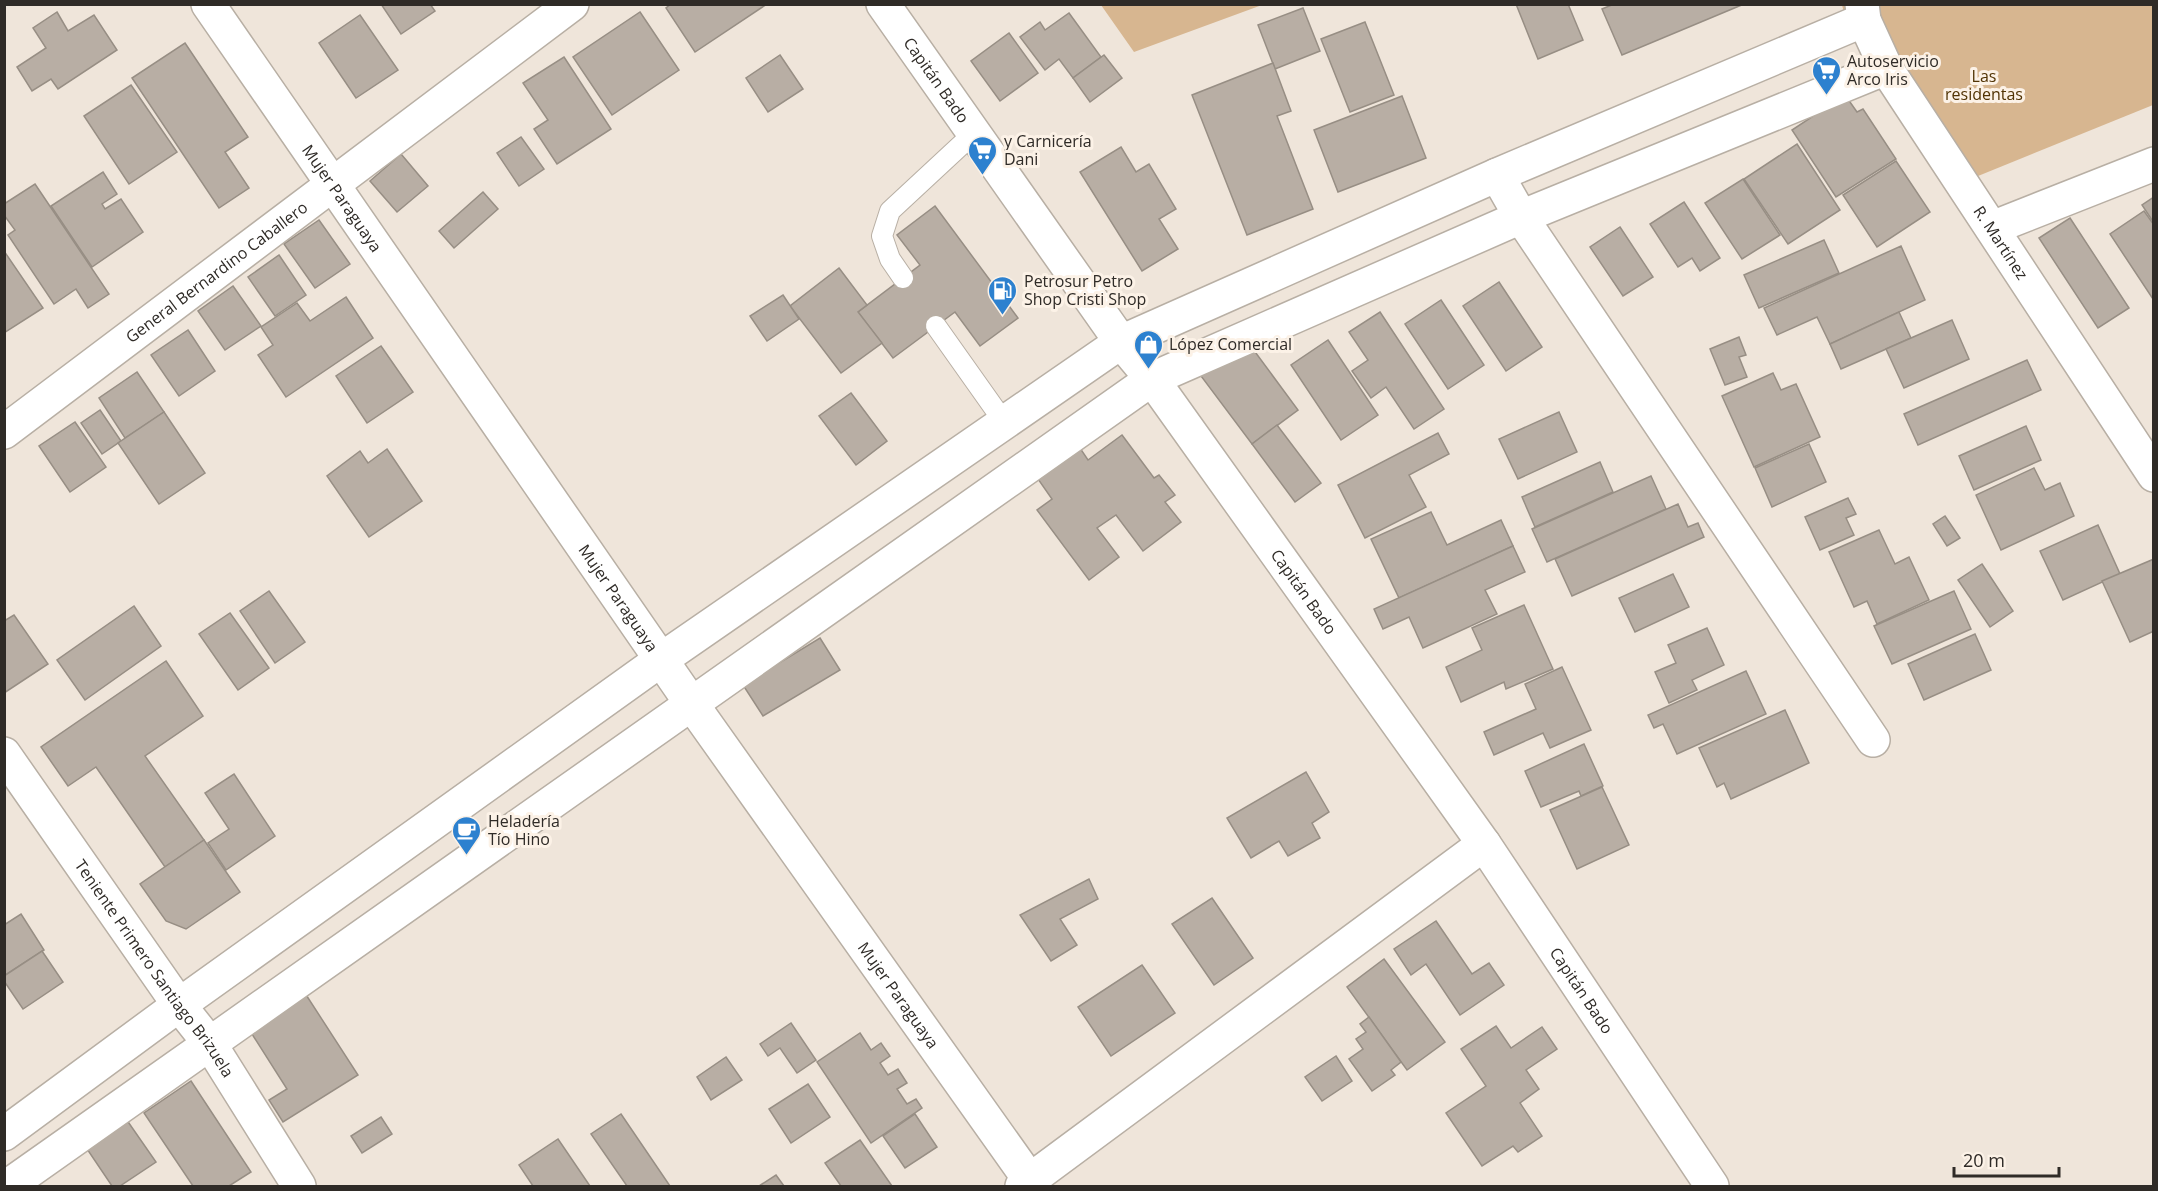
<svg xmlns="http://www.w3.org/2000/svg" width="2158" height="1191" viewBox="0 0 2158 1191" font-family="'Open Sans',sans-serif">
<rect width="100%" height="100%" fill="#efe5da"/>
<g fill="#d7b690">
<polygon points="1101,5 1100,5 1262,5 1134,52"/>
<polygon points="1842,5 2153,5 2153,105 1951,187 1845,16"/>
</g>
<g fill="#b8aea4" stroke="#978e84" stroke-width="1.5">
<polygon points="381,4 430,4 435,11 401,34"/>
<polygon points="671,4 767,4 695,52 666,8"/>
<polygon points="1516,4 1568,4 1583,40 1538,59"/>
<polygon points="1614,4 1744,4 1622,55 1602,9"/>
<polygon points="1303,8 1320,51 1275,69 1258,25"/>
<polygon points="57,12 68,31 94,15 117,50 58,89 51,79 32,91 17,67 46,48 33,28"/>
<polygon points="640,12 679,70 612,115 573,57"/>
<polygon points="1069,13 1101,57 1073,78 1059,59 1045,70 1020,37 1040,22 1045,30"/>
<polygon points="360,15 398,70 356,98 319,43"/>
<polygon points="1365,22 1394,95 1350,112 1321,39"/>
<polygon points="1009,33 1038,73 1000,101 971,61"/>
<polygon points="185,43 248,137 225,152 249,188 219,208 132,78"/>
<polygon points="780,55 803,89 768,112 746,78"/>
<polygon points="1104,55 1122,78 1090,102 1073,78"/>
<polygon points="564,57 611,129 557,164 534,129 548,120 523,83"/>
<polygon points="1273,63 1291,111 1277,116 1313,209 1247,235 1192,95"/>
<polygon points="131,85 177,152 129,184 84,116"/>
<polygon points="1845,95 1857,112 1863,109 1896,159 1836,197 1792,130"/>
<polygon points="1402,96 1426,158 1338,192 1314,130"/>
<polygon points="521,137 544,169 519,186 497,153"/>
<polygon points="1797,144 1840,210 1788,244 1744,179"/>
<polygon points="1121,147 1136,172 1149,164 1176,209 1159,219 1178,249 1142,271 1080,172"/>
<polygon points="401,154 428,186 397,212 370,181"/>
<polygon points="1896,161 1930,212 1877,247 1843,195"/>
<polygon points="103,172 117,194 102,204 105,209 121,199 143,232 92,267 51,206"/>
<polygon points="1743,179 1780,235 1742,259 1705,203"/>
<polygon points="35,184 109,294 88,308 76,289 54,304 8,235 15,230 4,215 4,204"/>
<polygon points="483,192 498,209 454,248 439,231"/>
<polygon points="2154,197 2154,223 2142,205"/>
<polygon points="1684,202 1720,258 1700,271 1692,258 1678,267 1650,224"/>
<polygon points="935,206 1018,318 980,346 955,312 893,358 858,312 920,265 897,235"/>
<polygon points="2144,211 2154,225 2153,299 2110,234"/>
<polygon points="2070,218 2129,308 2098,328 2039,238"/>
<polygon points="319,220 350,264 315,288 284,244"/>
<polygon points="1620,227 1653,277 1623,296 1590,247"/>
<polygon points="1824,240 1839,273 1759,308 1744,275"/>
<polygon points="1901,246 1925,300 1830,344 1817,317 1777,335 1764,308"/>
<polygon points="4,251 43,308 4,333"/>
<polygon points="279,255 306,295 275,316 248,277"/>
<polygon points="839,268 867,305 858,312 882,343 841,373 790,306"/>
<polygon points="1499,282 1542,347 1506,371 1463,306"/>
<polygon points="233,286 261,326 225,350 198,311"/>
<polygon points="783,295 799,319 767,341 750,316"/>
<polygon points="346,297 373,338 286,397 258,355 273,345 261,327 297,303 310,321"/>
<polygon points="1441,300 1484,365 1448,389 1405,324"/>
<polygon points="1380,312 1444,409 1414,429 1386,387 1371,398 1352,371 1368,360 1349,332"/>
<polygon points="1899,312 1911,338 1841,369 1830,344"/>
<polygon points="1952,320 1969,359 1904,388 1886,349"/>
<polygon points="188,330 215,371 179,396 151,355"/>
<polygon points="1739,337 1746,355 1739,357 1747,377 1725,385 1710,349"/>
<polygon points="1328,340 1378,415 1341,440 1291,365"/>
<polygon points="1247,341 1298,410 1252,444 1201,376"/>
<polygon points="381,346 413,392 367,423 336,376"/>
<polygon points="2027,360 2041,390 1918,445 1904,414"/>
<polygon points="137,372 164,412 125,438 99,398"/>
<polygon points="1773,373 1781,390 1796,384 1820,437 1754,467 1722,396"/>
<polygon points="851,393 887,441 856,465 819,416"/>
<polygon points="100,410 121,441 102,454 81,423"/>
<polygon points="164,412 205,473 159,504 118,443"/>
<polygon points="1559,412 1577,452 1518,479 1499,439"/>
<polygon points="75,422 106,467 70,492 39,446"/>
<polygon points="1277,425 1321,483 1295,502 1252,444"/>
<polygon points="2026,426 2041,460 1974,490 1959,456"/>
<polygon points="1438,433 1449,454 1409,475 1426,507 1365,538 1338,485"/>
<polygon points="1122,435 1154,478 1159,475 1175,495 1165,502 1181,522 1143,551 1116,515 1097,528 1119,557 1089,580 1037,510 1052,499 1038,479 1080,448 1088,460"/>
<polygon points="1809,444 1826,482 1772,507 1755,468"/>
<polygon points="387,449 422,501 369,537 327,476 360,451 368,463"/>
<polygon points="1600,462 1613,492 1535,527 1522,497"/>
<polygon points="2034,468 2045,490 2060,483 2074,516 2001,550 1976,495"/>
<polygon points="1651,476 1666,509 1547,562 1532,529"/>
<polygon points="1848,498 1856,514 1846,518 1854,535 1820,550 1805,517"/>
<polygon points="1678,504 1688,527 1698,523 1704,537 1572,596 1555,559"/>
<polygon points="1431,512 1447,545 1501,520 1513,546 1399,598 1371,539"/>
<polygon points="1945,516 1960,538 1947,546 1933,524"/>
<polygon points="2098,525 2120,574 2063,600 2040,551"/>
<polygon points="1879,530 1895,564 1909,557 1929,600 1877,624 1867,601 1854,607 1829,552"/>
<polygon points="1513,546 1525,572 1485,590 1497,614 1423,648 1409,617 1383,629 1374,609"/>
<polygon points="2154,559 2154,631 2130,642 2102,581"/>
<polygon points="1982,564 2013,611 1990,627 1958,580"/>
<polygon points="1673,574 1689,607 1635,632 1619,598"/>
<polygon points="269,591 305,642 275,663 240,611"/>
<polygon points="1954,591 1971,629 1892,664 1874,626"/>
<polygon points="1524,605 1553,669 1506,689 1504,682 1461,702 1446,667 1482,650 1472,628"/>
<polygon points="134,606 161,646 85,700 57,660"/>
<polygon points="230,613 269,668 238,690 199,634"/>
<polygon points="14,615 48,664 4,693 4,621"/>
<polygon points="1707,628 1724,665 1692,680 1697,690 1669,703 1655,672 1676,663 1668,645"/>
<polygon points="1975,634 1991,670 1924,700 1908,664"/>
<polygon points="820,638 840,670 763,716 743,685"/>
<polygon points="166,661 203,716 145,756 204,840 165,867 96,767 68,786 41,747"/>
<polygon points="1562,667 1591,730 1550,748 1543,733 1494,755 1484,732 1536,709 1525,684"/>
<polygon points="1746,671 1766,714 1677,754 1663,724 1654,728 1648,715"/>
<polygon points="1785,710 1809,763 1731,799 1724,783 1717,787 1699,748"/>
<polygon points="1584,744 1603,786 1581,796 1579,791 1541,807 1525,771"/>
<polygon points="1306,772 1329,812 1312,823 1320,838 1288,856 1279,841 1251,858 1227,818"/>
<polygon points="234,774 275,836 226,870 208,843 229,829 205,793"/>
<polygon points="1602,787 1629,845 1577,869 1550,810"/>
<polygon points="204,840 240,892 186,929 166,921 140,884"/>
<polygon points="1089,879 1098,899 1060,919 1077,945 1051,961 1020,915"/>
<polygon points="1212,898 1253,958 1214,985 1172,924"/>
<polygon points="21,914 44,950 4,976 4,925"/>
<polygon points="1436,921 1472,974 1489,963 1504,985 1460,1015 1426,964 1411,975 1394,949"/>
<polygon points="42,951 63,982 23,1009 4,981 4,976"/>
<polygon points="1384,959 1445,1042 1407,1070 1347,987"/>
<polygon points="1142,965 1175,1013 1111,1056 1078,1007"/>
<polygon points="301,987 358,1075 283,1122 269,1100 287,1089 245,1023"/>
<polygon points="1369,1017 1401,1062 1391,1070 1395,1075 1372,1091 1349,1059 1363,1049 1356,1039 1366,1032 1360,1024"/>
<polygon points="791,1023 816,1060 797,1073 780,1048 768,1056 760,1044"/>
<polygon points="1496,1026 1511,1048 1542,1027 1557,1049 1526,1070 1539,1089 1520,1103 1542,1136 1518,1152 1513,1146 1482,1166 1446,1113 1486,1086 1461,1049"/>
<polygon points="860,1033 871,1050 881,1043 890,1056 880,1063 888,1075 898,1069 907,1083 897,1089 907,1104 916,1099 922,1108 871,1143 817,1062"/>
<polygon points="1336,1056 1352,1081 1322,1101 1305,1077"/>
<polygon points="726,1057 742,1080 711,1100 697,1077"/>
<polygon points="191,1081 251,1172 229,1186 193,1186 144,1113"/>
<polygon points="808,1084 830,1117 791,1143 769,1109"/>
<polygon points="621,1114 670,1186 627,1186 591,1134"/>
<polygon points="915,1114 937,1147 905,1168 883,1136"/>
<polygon points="124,1116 156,1162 120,1186 112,1186 83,1143"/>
<polygon points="381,1117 392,1134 362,1153 351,1136"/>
<polygon points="558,1139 590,1186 533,1186 519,1165"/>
<polygon points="860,1140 892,1186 841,1186 825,1163"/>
<polygon points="776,1175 784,1186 759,1186"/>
</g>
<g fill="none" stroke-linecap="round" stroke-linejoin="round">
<defs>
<g id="service">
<polyline points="903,278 890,259 882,236 890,211 974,133"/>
<polyline points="936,326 1004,422"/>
</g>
<g id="minor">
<path id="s1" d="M208 4 691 703 1034 1186"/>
<path id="s2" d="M1862 4 1864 20 1886 68 2154 475"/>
<polyline points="1497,175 1521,217 1873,740"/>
<polyline points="1992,228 2154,164"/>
<polyline points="1121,342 1497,175 1864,20"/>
<polyline points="1152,379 1521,217 1886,68"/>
<path id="s3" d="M4 432 572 4"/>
<path id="s4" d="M4 754 179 1005 210 1044 299 1186"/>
<polyline points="1022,1186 1484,844"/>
</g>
<g id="secondary">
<path id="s5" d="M883 4 1121 342 1152 379 1484 844 1712 1186"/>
<polyline points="4,1134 179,1005 662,659 1121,342"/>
<polyline points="8,1186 1152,379"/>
</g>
</defs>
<use href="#service" stroke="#b8afa4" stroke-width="22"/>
<use href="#minor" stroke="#b8afa4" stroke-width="36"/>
<use href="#secondary" stroke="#b8afa4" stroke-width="36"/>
<use href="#service" stroke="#fff" stroke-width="20"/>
<use href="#minor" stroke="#fff" stroke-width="33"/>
<use href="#secondary" stroke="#fff" stroke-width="33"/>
</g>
<defs>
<symbol id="supermarket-pin" viewBox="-11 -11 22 30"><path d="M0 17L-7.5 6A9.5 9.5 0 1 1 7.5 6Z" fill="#2d81cf" stroke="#fcf2e7"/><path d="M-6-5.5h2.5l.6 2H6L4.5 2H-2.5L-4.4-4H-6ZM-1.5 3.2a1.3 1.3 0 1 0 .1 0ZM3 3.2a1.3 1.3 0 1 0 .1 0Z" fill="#fff"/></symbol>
<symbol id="fuel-pin" viewBox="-11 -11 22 30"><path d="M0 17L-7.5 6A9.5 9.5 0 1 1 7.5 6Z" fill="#2d81cf" stroke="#fcf2e7"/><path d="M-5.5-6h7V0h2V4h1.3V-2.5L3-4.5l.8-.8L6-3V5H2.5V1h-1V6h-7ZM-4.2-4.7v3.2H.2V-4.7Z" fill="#fff"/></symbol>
<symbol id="shop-pin" viewBox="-11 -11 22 30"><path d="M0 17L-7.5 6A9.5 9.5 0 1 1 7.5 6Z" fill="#2d81cf" stroke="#fcf2e7"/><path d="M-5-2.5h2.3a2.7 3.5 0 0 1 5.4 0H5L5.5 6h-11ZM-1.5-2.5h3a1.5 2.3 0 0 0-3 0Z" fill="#fff"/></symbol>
<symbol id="cafe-pin" viewBox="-11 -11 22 30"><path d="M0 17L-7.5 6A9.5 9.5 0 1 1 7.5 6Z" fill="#2d81cf" stroke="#fcf2e7"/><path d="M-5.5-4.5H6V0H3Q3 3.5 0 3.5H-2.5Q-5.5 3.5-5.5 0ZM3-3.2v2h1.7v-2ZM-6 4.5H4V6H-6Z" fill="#fff"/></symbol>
</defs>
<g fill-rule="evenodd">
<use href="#supermarket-pin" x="1810" y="54" width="33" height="45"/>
<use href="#supermarket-pin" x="966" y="134" width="33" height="45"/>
<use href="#fuel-pin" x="986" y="274" width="33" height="45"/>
<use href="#shop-pin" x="1132" y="328" width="33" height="45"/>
<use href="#cafe-pin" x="450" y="814" width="33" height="45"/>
</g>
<g text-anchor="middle" stroke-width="6" stroke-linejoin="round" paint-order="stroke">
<g font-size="16" fill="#2f2b27" stroke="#fcf2e7" text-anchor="start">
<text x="1847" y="67">Autoservicio<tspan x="1847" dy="18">Arco Iris</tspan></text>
<text x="1004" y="147">y Carnicería<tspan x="1004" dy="18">Dani</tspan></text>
<text x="1024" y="287">Petrosur Petro<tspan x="1024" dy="18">Shop Cristi Shop</tspan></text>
<text x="1169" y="350">López Comercial</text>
<text x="488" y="827">Heladería<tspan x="488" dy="18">Tío Hino</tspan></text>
</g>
<g font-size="16" fill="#513304" stroke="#fcf2e7">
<text x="1984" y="82">Las<tspan x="1984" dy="18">residentas</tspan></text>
</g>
<g font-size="16" fill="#2f2b27" stroke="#fcf2e7">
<text dy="6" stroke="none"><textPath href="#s5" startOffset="93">Capitán Bado</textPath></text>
<text dy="6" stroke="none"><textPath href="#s1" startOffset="236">Mujer Paraguaya</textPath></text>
<text dy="6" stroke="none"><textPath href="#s2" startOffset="278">R. Martínez</textPath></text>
<text dy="6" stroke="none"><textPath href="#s3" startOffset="266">General Bernardino Caballero</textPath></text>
<text dy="6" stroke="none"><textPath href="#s5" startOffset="723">Capitán Bado</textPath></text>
<text dy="6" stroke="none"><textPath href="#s1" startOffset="722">Mujer Paraguaya</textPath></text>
<text dy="6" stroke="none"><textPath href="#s4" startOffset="262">Teniente Primero Santiago Brizuela</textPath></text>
<text dy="6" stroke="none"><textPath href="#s5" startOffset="1209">Capitán Bado</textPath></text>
<text dy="6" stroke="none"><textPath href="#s1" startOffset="1208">Mujer Paraguaya</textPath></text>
</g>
</g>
<rect width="2158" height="1191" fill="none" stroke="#2f2b27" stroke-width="12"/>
<path d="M1954 1167v9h105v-9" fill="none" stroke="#2f2b27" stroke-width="3"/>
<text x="1963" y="1167" font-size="18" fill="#2f2b27" stroke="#fcf2e7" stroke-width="4.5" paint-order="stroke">20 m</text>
</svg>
